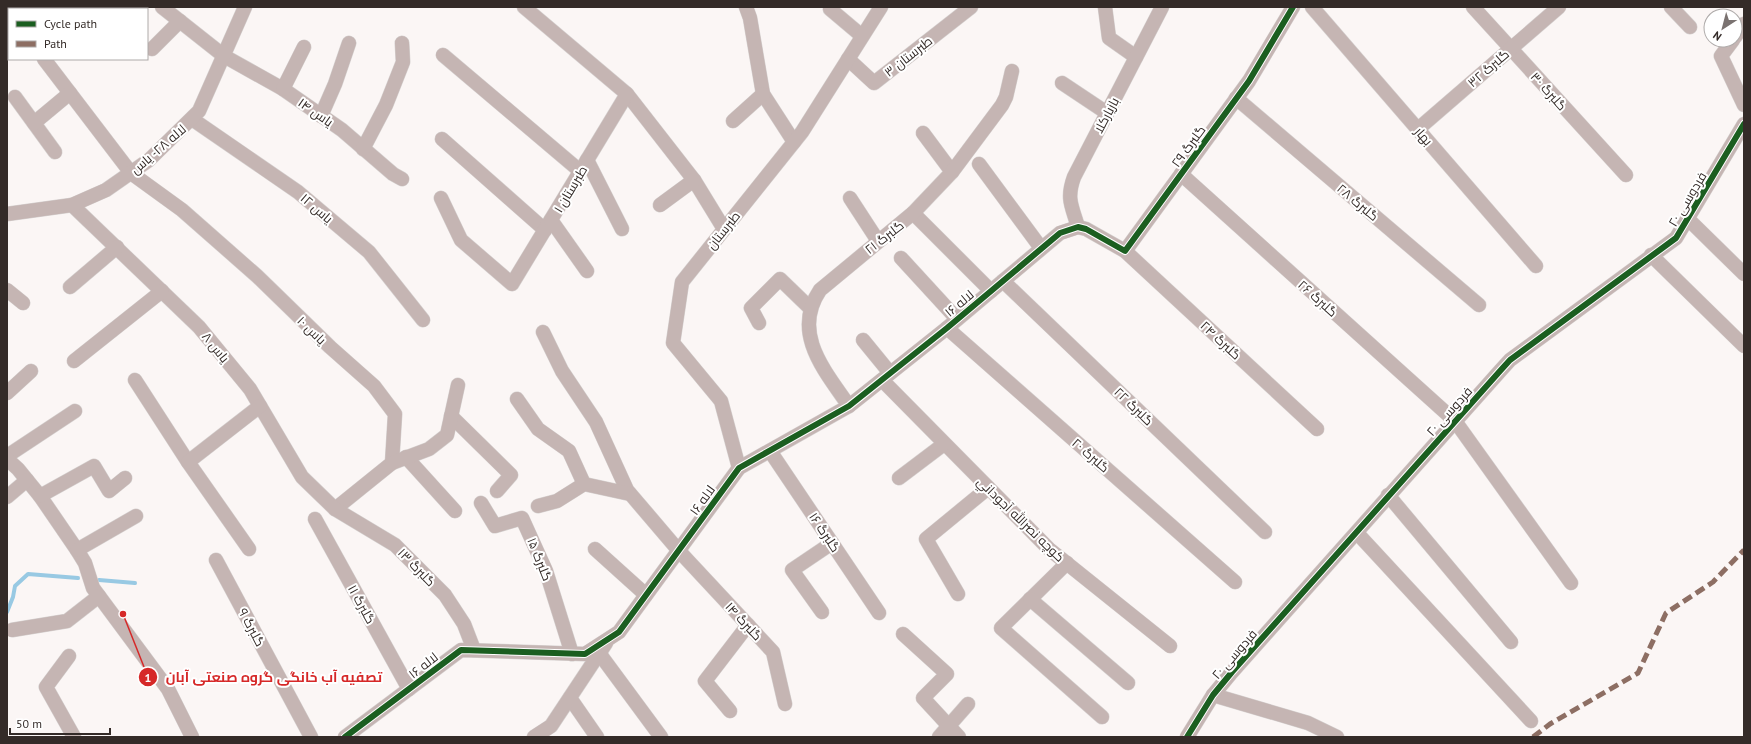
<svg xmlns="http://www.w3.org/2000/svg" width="1751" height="744" viewBox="0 0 1751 744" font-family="'PT Sans',Cairo,sans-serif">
<rect width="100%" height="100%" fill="#fbf6f5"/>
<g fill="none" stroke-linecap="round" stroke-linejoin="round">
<g stroke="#98c9e3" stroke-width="4">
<polyline points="99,580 135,583"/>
<polyline points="7,612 13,597 15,586 28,574 78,578"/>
</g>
<defs>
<g id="minor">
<polyline points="12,7 13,9"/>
<polyline points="162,7 224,56 283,89 342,130 393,174 402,179"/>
<polyline points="746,7 750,18 763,94 794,142"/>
<polyline points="1105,7 1109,38 1136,57"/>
<polyline points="1312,7 1536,266"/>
<polyline points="1473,7 1626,175"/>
<polyline points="1671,7 1690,27"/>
<polyline points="106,9 107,7"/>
<polyline points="830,9 862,36"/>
<polyline points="1735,37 1744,24"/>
<polyline points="1733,40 1721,56 1744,105"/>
<polyline points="152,49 180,21"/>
<polyline points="443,55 580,171"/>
<polyline points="44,59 131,173 182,210 257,276 330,347 374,386 395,414 392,463 335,509"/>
<polyline points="848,59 874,83 971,7"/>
<polyline points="1062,83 1107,113"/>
<polyline points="283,89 304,47"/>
<polyline points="627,94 694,180 724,229"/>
<polyline points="15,97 55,152"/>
<polyline points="1236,98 1479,305"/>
<polyline points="321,116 335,84 349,43"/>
<polyline points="192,119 298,192 369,252 423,320"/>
<polyline points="733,121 763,94"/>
<polyline points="34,123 70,93"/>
<polyline points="1418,129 1559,7"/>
<polyline points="923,133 952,172"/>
<polyline points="442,139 545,230"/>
<polyline points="363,149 386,105 403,62 402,43"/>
<polyline points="587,160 622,229"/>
<polyline points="979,164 1041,248"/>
<polyline points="1181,174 1455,421 1571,583"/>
<polyline points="441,198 461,240 512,284 627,94 524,7"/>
<polyline points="850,198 878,241"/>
<polyline points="72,205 199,327 250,389 302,477 335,509 395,545 445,595 464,624 474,650"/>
<polyline points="660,205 694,180"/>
<polyline points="913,213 991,291"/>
<polyline points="7,214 72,205 106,190 149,160 199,111 245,7"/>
<polyline points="1688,219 1744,274"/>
<polyline points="551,220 587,271"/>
<path d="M1078 227C1072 206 1066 199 1074 177L1162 7"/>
<polyline points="1125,251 1317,429"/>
<polyline points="1651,255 1744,346"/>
<polyline points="901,258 957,319"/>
<polyline points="1003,281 1265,532"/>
<polyline points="70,287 117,247"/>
<polyline points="7,290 23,303"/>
<polyline points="759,323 751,308 780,279 811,309"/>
<polyline points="947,328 1235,582"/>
<polyline points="543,332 562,371 596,422 627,490 679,551 773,652 785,704"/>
<polyline points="863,340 890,373"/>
<polyline points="74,361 162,291"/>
<polyline points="135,380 188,462 249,549"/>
<polyline points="882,380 1049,549 1170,646"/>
<polyline points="7,393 31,371"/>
<polyline points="517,399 538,429 569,451 584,484"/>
<path d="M849 406C825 371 791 333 820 290L913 213 952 172 1002 105 1006 97 1012 71"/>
<polyline points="451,416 511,475 497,491"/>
<polyline points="770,451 879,613"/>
<polyline points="7,456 75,411"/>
<polyline points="406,457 455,511"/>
<polyline points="7,459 18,469 40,496 77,550 85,563 93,588 168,689 192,737"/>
<polyline points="188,462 260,406"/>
<polyline points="392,463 429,449 447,435 458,385"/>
<polyline points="739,468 721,401 673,343 682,282 802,132 881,7"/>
<polyline points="899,478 944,444"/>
<polyline points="1388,495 1511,642"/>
<polyline points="40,496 94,466 109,491 125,478"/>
<polyline points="7,497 27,480"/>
<polyline points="481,503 495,526 522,518 546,571 572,654"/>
<polyline points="538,506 557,501 584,484 630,494"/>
<polyline points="315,519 409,689"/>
<polyline points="1357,533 1531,721"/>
<polyline points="595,549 646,595"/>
<polyline points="77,550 136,516"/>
<polyline points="216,560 311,737"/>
<polyline points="1067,563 1001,628 1102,717"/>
<polyline points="958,594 926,539 988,488"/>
<polyline points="1030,599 1128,683"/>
<polyline points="822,612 792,570 832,543"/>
<polyline points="12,630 67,621 99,596"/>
<polyline points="903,634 947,674 923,698 959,737"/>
<polyline points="599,653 661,737"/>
<polyline points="69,656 46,687 74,737"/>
<polyline points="1213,695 1308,723 1337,737"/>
<polyline points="570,698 597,737"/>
<polyline points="730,711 705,681 748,625"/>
<polyline points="345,737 461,650 585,654 619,632 739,468 849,406 947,328 1060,233 1078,227 1086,229 1125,251 1249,81 1293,7"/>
<polyline points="534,737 551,726 606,643"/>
<polyline points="939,737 968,704"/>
<polyline points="1187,737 1213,695 1232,672 1500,371 1510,360 1676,238 1744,124"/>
</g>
</defs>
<use href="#minor" stroke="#d6d2d1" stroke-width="15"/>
<use href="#minor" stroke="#c5b5b3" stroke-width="14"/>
<polyline stroke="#8d6e63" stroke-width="5" stroke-dasharray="10 5" stroke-linecap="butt" points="1533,737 1550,724 1638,673 1666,613 1713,582 1744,550"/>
<defs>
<g id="cycleway">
<polyline points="345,737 461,650 585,654 619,632 739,468 849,406 947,328 1060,233 1078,227 1086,229 1125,251 1249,81 1293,7"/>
<polyline points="1187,737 1213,695 1232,672 1500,371 1510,360 1676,238 1744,124"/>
</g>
</defs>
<use href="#cycleway" stroke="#fff" stroke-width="8"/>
<use href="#cycleway" stroke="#1b5e20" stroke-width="6"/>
</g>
<g text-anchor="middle" stroke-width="4" stroke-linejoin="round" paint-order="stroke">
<g font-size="13" fill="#342b28" stroke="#fff">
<text transform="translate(908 56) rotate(-38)" y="5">طبرستان ۳</text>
<text transform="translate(1488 68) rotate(-41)" y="5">گلبرگ ۳۲</text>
<text transform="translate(1549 91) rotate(48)" y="5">گلبرگ ۳۰</text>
<text transform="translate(316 112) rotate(35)" y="5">یاس ۱۴</text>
<text transform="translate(1106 115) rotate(-62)" y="5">بازیارکلا</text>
<text transform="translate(1424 136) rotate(49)" y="5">بهار</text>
<text transform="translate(1188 146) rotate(-54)" y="5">گلبرگ ۲۹</text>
<text transform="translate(158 149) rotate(-41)" y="5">لاله ۲۸- یاس</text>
<text transform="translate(570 189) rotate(-59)" y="5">طبرستان ۱</text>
<text transform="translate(1687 199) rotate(-59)" y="5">فردوسی ۲۰</text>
<text transform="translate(1358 202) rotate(40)" y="5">گلبرگ ۲۸</text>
<text transform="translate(317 208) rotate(41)" y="5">یاس ۱۲</text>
<text transform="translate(723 230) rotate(-51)" y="5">طبرستان</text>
<text transform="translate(884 237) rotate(-38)" y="5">گلبرگ ۲۱</text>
<text transform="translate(1318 298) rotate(42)" y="5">گلبرگ ۲۶</text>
<text transform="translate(959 303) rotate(-40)" y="5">لاله ۱۶</text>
<text transform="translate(312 330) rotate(44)" y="5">یاس ۱۰</text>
<text transform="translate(1221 340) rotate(43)" y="5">گلبرگ ۲۴</text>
<text transform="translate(216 347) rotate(51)" y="5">یاس ۸</text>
<text transform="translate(1134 406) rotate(44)" y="5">گلبرگ ۲۲</text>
<text transform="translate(1449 411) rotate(-48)" y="5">فردوسی ۲۰</text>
<text transform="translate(1091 455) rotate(41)" y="5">گلبرگ ۲۰</text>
<text transform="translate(702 500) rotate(-54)" y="5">لاله ۱۶</text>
<text transform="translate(1021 519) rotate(44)" y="5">كوچه نصرالله آجوداني</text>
<text transform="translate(825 532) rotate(56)" y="5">گلبرگ ۱۶</text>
<text transform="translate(540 559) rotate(68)" y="5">گلبرگ ۱۵</text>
<text transform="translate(417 567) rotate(46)" y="5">گلبرگ ۱۳</text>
<text transform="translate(362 604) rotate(61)" y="5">گلبرگ ۱۱</text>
<text transform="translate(744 621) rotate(47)" y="5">گلبرگ ۱۴</text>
<text transform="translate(252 627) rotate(62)" y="5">گلبرگ ۹</text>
<text transform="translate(1234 654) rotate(-49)" y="5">فردوسی ۲۰</text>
<text transform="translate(423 665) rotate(-38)" y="5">لاله ۱۶</text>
</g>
</g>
<path fill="none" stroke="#d62828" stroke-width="1.5" d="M123 614L148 677"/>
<g fill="#d62828" stroke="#fff" stroke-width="1.5">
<circle cx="123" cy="614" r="4"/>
<circle cx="148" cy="677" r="10"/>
</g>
<g font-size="12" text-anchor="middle" font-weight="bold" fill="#fff">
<text x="148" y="682">1</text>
</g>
<g font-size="14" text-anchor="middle" font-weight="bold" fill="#d62828" stroke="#fff" stroke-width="4" stroke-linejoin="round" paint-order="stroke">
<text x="274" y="682">تصفیه آب خانگی گروه صنعتی آبان</text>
</g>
<rect width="1751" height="744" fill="none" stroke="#342b28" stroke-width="16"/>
<rect x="8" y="8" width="140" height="52" fill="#ffffff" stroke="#aeaaa9"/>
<rect x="16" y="21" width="20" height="6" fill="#1b5e20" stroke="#aeaaa9"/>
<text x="44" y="28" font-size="12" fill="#342b28">Cycle path</text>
<rect x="16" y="41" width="20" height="6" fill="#8d6e63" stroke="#aeaaa9"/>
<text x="44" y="48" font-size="12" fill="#342b28">Path</text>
<g transform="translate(1723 28) rotate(216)"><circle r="19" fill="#ffffff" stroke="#aeaaa9"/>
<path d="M0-3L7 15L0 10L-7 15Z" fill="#7a7270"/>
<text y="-6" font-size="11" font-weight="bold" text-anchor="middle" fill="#342b28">N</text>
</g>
<path d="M10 728v6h100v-6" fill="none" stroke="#342b28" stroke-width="2"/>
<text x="16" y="728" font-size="12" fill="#342b28" stroke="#ffffff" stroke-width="3" paint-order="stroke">50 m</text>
</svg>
